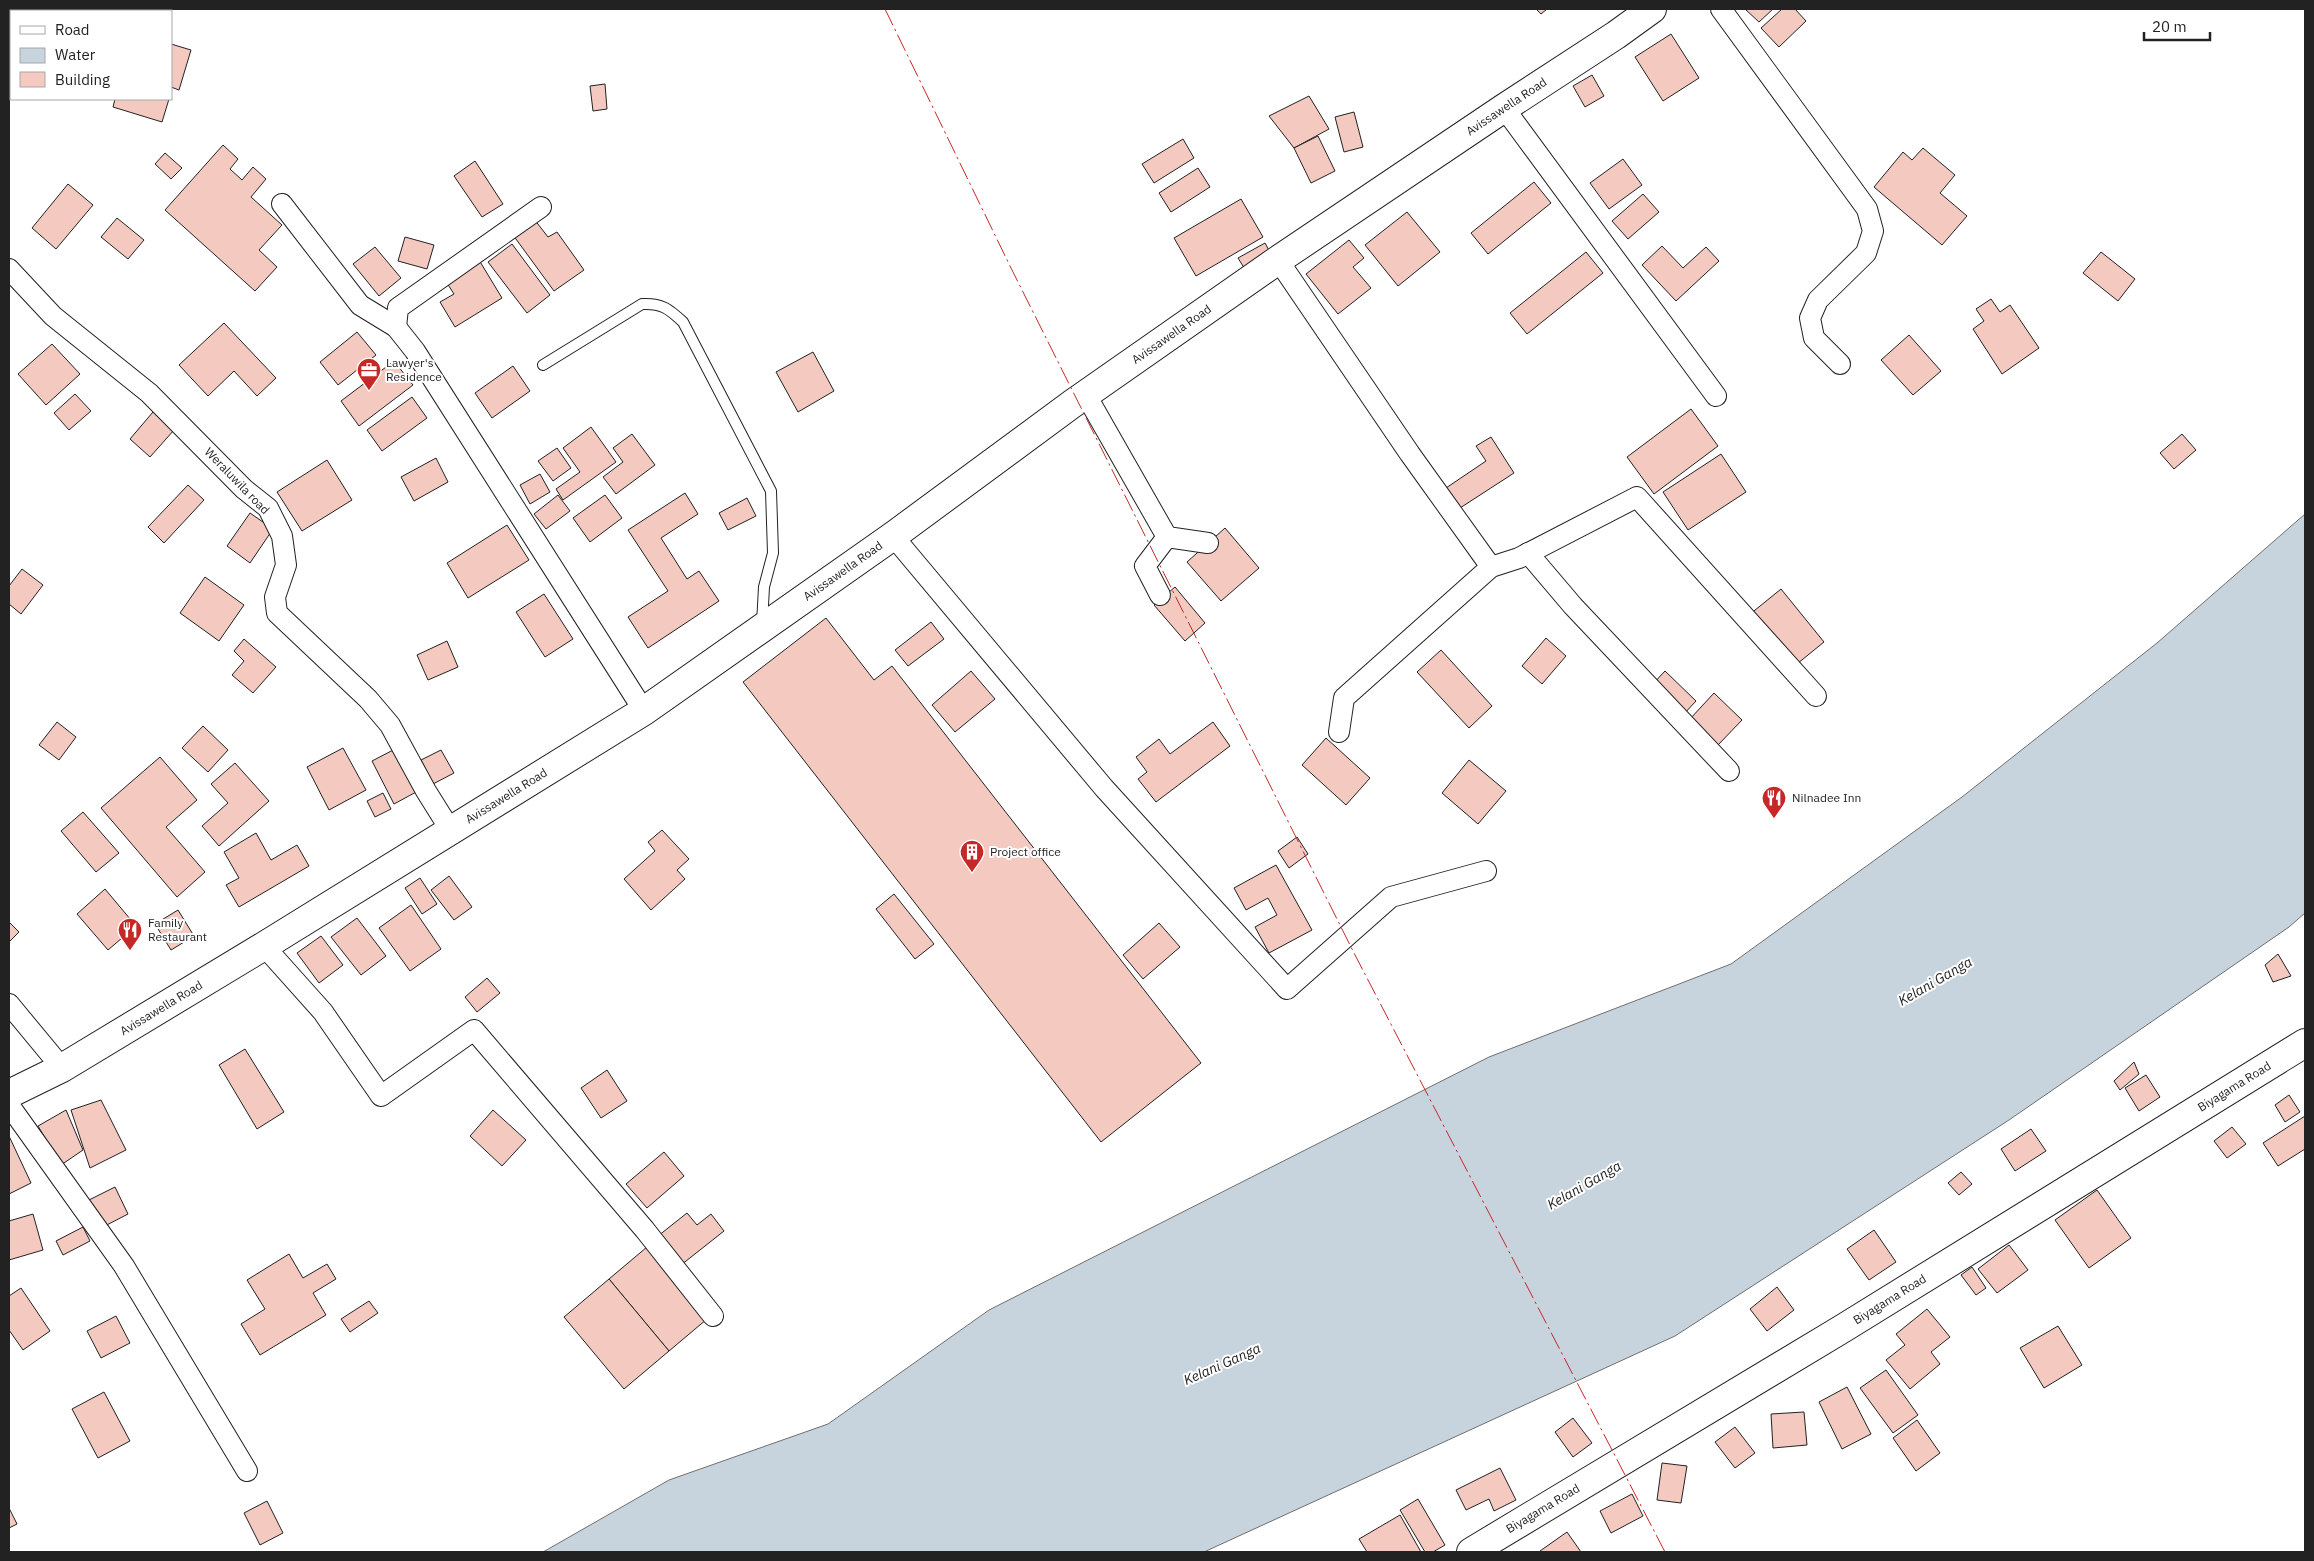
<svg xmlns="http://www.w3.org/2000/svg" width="2314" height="1561" viewBox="0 0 2314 1561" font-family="'IBM Plex Sans',sans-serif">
<rect width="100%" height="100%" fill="#fff"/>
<polygon fill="#c7d3dd" stroke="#6f6f6f" points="2305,514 2305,913 2289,927 2009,1120 1675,1336 1204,1552 543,1552 669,1480 828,1424 989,1310 1489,1057 1731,964 1962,797 2157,643"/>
<g fill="#f3c9c0" stroke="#222">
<polygon points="1536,9 1547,9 1541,14"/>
<polygon points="1745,9 1773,9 1759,22"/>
<polygon points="1782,9 1795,9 1806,21 1779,47 1761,28"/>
<polygon points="1671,34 1699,78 1663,101 1635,57"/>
<polygon points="171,44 191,50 179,90 171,87"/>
<polygon points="1592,75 1604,96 1585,107 1573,86"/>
<polygon points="605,84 607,109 593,111 590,86"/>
<polygon points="1309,96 1329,129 1294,148 1269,116"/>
<polygon points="115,99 169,99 162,122 113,107"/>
<polygon points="1354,112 1363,147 1344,152 1335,117"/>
<polygon points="1318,136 1335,171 1311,183 1294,148"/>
<polygon points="1183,139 1194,158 1154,183 1142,164"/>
<polygon points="223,145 238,159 230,169 242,180 253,167 266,179 251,197 282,225 259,250 277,267 255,291 165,210"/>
<polygon points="1923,148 1955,175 1940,193 1967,216 1942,245 1874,187 1903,152 1912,160"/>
<polygon points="165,153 182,168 171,179 155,164"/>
<polygon points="1623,159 1642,185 1609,209 1590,183"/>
<polygon points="475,161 503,204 482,217 454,176"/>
<polygon points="1198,168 1210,187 1171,212 1159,193"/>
<polygon points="1534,182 1551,203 1488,254 1471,233"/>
<polygon points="68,184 93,205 56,249 32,228"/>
<polygon points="1643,194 1659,212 1628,239 1612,221"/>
<polygon points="1241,199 1263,237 1196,276 1174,238"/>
<polygon points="1407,212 1440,252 1398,286 1365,245"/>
<polygon points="117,218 144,240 128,259 101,237"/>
<polygon points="534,219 548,237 557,232 584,270 554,291 513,235"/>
<polygon points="405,237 434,245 427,269 398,261"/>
<polygon points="1349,240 1364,258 1353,267 1371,288 1338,314 1306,274"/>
<polygon points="1265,243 1272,256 1246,271 1238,258"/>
<polygon points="512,244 550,295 527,313 488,262"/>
<polygon points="1662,246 1683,268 1706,247 1719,261 1676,301 1642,265"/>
<polygon points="375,247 401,278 379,296 353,264"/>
<polygon points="1586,252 1603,273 1527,334 1510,313"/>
<polygon points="2101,252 2135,279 2118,301 2083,273"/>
<polygon points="479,260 502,298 455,327 440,302 454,294 445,280"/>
<polygon points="1991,299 2000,312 2010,305 2039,348 2002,374 1973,329 1984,321 1976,309"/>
<polygon points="224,323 276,378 257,396 234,371 208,396 179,365"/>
<polygon points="357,332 376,355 338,385 320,362"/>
<polygon points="1909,335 1941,371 1913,395 1881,360"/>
<polygon points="52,344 80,374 46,405 18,374"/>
<polygon points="813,352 834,391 798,412 776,372"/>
<polygon points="394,361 413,385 359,426 341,401"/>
<polygon points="513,366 530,391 492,418 475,393"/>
<polygon points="75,394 91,411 69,430 54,413"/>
<polygon points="412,397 427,418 382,451 367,430"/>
<polygon points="1691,409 1718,446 1654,494 1627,457"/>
<polygon points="153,412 174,430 150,457 130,439"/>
<polygon points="591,427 616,462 563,500 556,489 580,472 563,448"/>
<polygon points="632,434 655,465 616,494 603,477 623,462 613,448"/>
<polygon points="2182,434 2196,450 2174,469 2160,453"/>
<polygon points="1491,437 1514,473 1460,508 1446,488 1486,461 1476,446"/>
<polygon points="557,448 571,468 553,481 538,461"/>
<polygon points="1721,454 1746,492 1688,530 1663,492"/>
<polygon points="436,458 448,482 414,501 401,477"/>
<polygon points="327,460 352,500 302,531 277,492"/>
<polygon points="540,474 550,492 530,504 520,485"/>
<polygon points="188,485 204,500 164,543 148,527"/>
<polygon points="685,493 698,514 661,538 687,579 699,571 719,601 648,648 628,617 668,591 628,530"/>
<polygon points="558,495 570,511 546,529 534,514"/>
<polygon points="605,495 622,518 590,542 573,518"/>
<polygon points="747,498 756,516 728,530 719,513"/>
<polygon points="250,513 273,529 250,563 227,546"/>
<polygon points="507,525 529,560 468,598 447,563"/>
<polygon points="1225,528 1259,568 1221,601 1187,562"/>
<polygon points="22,569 43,585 21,614 9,604 9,586"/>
<polygon points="205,577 244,605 219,641 180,613"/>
<polygon points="1175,587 1205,623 1185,641 1154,605"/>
<polygon points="1781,589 1824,642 1792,668 1749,615"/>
<polygon points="544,594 573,639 545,657 516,612"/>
<polygon points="826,618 874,680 892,666 1201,1063 1101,1142 743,682"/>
<polygon points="931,622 944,639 908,666 895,650"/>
<polygon points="1546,638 1566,656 1542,684 1522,666"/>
<polygon points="244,639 276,667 253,693 232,675 244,661 234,651"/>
<polygon points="447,641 458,667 428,680 417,655"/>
<polygon points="1441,650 1492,706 1469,728 1417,672"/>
<polygon points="971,671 995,699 955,732 932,705"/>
<polygon points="1665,671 1696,701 1682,716 1651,686"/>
<polygon points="1714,693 1742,720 1718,745 1690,719"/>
<polygon points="57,722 76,737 59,760 39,745"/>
<polygon points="1213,722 1230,746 1156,802 1138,779 1147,772 1136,757 1159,739 1170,754"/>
<polygon points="203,726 228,750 208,772 182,748"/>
<polygon points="1326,738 1370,778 1346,805 1302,765"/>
<polygon points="343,748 366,790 329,810 307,767"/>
<polygon points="397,748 418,791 394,804 372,761"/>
<polygon points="441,750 454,773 433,784 421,760"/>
<polygon points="160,757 197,800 166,827 205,872 177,897 101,808"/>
<polygon points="1469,760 1506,791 1478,824 1442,793"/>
<polygon points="235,763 269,801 219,846 202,826 228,803 211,784"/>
<polygon points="383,793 391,809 375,817 367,801"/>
<polygon points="83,812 119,853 96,872 61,831"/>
<polygon points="662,830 689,859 677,870 685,879 651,910 624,879 655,851 648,842"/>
<polygon points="256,833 271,860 297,845 309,866 239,907 226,885 239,878 224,852"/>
<polygon points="1297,837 1308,854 1289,868 1278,851"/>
<polygon points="1276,865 1312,930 1269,953 1255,927 1277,915 1268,898 1246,910 1234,888"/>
<polygon points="449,876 472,907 454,920 431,890"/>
<polygon points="420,878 437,904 422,914 405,888"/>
<polygon points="105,889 136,926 108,950 77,914"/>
<polygon points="894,894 934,944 915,959 876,909"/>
<polygon points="411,905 441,949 410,971 379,928"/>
<polygon points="178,910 194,936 171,950 155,924"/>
<polygon points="357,918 386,956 361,975 331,937"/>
<polygon points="9,922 19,932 9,942"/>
<polygon points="1159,923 1180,947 1143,979 1123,955"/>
<polygon points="321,936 343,965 319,983 297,953"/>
<polygon points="2278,954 2291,976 2273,982 2265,965"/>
<polygon points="487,978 500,993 477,1012 465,997"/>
<polygon points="245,1049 284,1112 257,1129 219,1065"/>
<polygon points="2134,1062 2139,1074 2120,1090 2114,1081"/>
<polygon points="607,1070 627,1101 601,1118 581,1088"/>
<polygon points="2146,1075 2160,1097 2139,1111 2125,1088"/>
<polygon points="2289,1095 2300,1112 2285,1122 2275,1105"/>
<polygon points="101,1100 126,1150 90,1168 71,1110"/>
<polygon points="66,1110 83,1150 61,1165 38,1126"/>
<polygon points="493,1110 526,1140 502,1166 470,1136"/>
<polygon points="2305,1116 2305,1149 2278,1166 2263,1143"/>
<polygon points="2232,1127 2246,1144 2227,1158 2214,1141"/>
<polygon points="2031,1129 2046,1151 2015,1171 2001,1149"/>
<polygon points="9,1136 31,1183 9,1194"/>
<polygon points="664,1152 684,1176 647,1208 626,1184"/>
<polygon points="1961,1172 1972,1184 1959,1195 1948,1183"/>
<polygon points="115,1187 128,1214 101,1228 87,1201"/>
<polygon points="2097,1190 2131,1238 2089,1268 2055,1220"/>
<polygon points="687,1213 697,1225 711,1214 724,1231 681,1265 658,1236"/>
<polygon points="33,1214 43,1250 9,1260 9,1221"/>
<polygon points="83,1227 90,1241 63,1255 56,1241"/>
<polygon points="1874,1230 1896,1262 1869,1280 1847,1249"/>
<polygon points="2009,1245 2028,1270 1997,1293 1978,1269"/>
<polygon points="647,1247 707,1319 669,1351 609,1279"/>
<polygon points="289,1254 303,1278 327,1264 336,1279 313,1293 326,1315 260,1355 241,1324 265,1309 247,1280"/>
<polygon points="1972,1267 1986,1288 1976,1295 1961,1275"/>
<polygon points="609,1279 669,1351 624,1389 564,1317"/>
<polygon points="1777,1287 1794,1310 1767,1331 1750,1309"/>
<polygon points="21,1288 50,1331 23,1350 9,1330 9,1296"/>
<polygon points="369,1301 378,1313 350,1332 341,1319"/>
<polygon points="1927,1309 1950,1337 1931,1352 1940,1364 1910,1389 1886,1360 1905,1345 1896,1334"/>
<polygon points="116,1316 130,1343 101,1358 87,1331"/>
<polygon points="2058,1326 2082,1365 2044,1388 2020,1348"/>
<polygon points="1886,1370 1918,1415 1893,1433 1860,1388"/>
<polygon points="1847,1387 1871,1434 1842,1449 1819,1402"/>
<polygon points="104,1392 130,1441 98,1458 72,1409"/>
<polygon points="1804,1412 1807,1445 1773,1448 1771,1414"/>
<polygon points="1573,1418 1592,1443 1573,1457 1555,1432"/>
<polygon points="1917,1420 1940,1453 1916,1471 1893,1438"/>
<polygon points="1735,1427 1755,1453 1735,1468 1715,1442"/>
<polygon points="1662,1463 1687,1466 1681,1503 1657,1500"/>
<polygon points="1500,1468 1516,1500 1494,1511 1489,1499 1466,1510 1456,1490"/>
<polygon points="1632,1494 1643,1516 1611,1533 1600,1511"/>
<polygon points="1418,1499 1445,1545 1433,1552 1425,1552 1400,1510"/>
<polygon points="267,1501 283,1533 260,1545 244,1513"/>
<polygon points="9,1508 17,1524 9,1528"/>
<polygon points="1400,1515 1421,1552 1367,1552 1359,1539"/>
<polygon points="1567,1532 1581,1552 1540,1552 1540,1551"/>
</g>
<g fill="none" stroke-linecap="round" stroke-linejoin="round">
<defs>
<path id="service" d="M543 365 642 304C662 303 669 309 683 322L771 491 773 553 764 587 762 624"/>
<g id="minor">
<polyline points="1721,9 1867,209 1873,231 1866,253 1818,300 1810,318 1814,338 1840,364"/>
<polyline points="1504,108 1716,396"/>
<polyline points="282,204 360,305 396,327 415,351 644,711"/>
<polyline points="1278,260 1410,454 1491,567"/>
<polyline points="9,269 53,316 149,393 244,489 268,508 282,536 286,565 275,597 277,613 368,699 390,725 426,791 451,831"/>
<polyline points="396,327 398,308 541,207"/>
<polyline points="1086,395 1167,537 1208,543"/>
<polyline points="893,536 1104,788 1287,989 1391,897 1486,871"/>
<polyline points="1528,553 1573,606 1729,771"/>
<polyline points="1160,595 1145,566 1167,537"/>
<polyline points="1339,732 1344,698 1491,567 1519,558 1637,497 1816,696"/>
<polyline points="264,946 323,1012 381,1096 474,1030 645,1230 713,1316"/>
<polyline points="9,1004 62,1068"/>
<polyline points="9,1105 124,1266 247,1471"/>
</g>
<g id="primary">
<path id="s1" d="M9 1094 62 1068 264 946 644 711 893 536 1072 404 1278 260 1504 108 1616 35 1652 9"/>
<path id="s2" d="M1471 1552 1842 1329 2305 1043"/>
</g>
</defs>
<use href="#service" stroke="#222" stroke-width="12"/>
<use href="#minor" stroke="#222" stroke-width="22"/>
<use href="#primary" stroke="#222" stroke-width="30"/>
<use href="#service" stroke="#fff" stroke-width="10"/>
<use href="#minor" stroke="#fff" stroke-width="20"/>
<use href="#primary" stroke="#fff" stroke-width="28"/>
<polyline stroke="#c62828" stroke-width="1" stroke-dasharray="18 4 2.5 4" stroke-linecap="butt" points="885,9 1010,266 1354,953 1665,1552"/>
</g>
<defs>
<symbol id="office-pin" viewBox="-11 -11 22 30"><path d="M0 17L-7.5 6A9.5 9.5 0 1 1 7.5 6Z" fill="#c62828" stroke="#fff"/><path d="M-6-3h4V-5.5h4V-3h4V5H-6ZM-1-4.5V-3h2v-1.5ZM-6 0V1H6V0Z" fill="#fff"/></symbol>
<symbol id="restaurant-pin" viewBox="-11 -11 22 30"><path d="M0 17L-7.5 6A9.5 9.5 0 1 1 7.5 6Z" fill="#c62828" stroke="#fff"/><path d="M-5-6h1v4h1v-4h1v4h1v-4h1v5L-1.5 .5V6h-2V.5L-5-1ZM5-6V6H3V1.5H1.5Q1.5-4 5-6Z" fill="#fff"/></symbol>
<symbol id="building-pin" viewBox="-11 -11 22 30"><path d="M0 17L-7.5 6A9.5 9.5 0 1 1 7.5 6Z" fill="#c62828" stroke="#fff"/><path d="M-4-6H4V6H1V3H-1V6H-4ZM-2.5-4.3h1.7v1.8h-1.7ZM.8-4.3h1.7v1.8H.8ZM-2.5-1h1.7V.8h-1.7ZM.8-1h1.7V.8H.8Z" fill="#fff"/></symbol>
</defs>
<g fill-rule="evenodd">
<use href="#office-pin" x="355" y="356" width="28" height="38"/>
<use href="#restaurant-pin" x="1760" y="784" width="28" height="38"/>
<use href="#building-pin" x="958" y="838" width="28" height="38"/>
<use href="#restaurant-pin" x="116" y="916" width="28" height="38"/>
</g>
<g text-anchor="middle" stroke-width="4" stroke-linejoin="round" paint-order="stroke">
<g font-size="12" fill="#222" stroke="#fff">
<text dy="4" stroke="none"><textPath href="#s1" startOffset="1795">Avissawella Road</textPath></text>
<text dy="4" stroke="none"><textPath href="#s1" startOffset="1390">Avissawella Road</textPath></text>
<text transform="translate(237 481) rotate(46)" y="4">Weraluwila road</text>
<text dy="4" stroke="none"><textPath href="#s1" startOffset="985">Avissawella Road</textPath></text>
<text dy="4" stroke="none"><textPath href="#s1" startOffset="580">Avissawella Road</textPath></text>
<text dy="4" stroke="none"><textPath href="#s1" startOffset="175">Avissawella Road</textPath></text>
<text dy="4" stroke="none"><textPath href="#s2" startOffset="894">Biyagama Road</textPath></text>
<text dy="4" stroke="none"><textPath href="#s2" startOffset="489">Biyagama Road</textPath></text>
<text dy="4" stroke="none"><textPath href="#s2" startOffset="84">Biyagama Road</textPath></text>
</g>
<g font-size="12" fill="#222" stroke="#fff" text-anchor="start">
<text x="386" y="367">Lawyer's<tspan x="386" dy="14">Residence</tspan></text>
<text x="1792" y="802">Nilnadee Inn</text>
<text x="990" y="856">Project office</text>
<text x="148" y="927">Family<tspan x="148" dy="14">Restaurant</tspan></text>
</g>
<g font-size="14" font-style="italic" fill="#222" stroke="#fff">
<text transform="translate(1935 981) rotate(-30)" y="5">Kelani Ganga</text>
<text transform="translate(1584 1185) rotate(-30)" y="5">Kelani Ganga</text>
<text transform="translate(1222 1364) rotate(-24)" y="5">Kelani Ganga</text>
</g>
</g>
<rect width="2314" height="1561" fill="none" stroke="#222222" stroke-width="20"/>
<rect x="10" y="10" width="162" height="90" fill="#ffffff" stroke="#a7a7a7"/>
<rect x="20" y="26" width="25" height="8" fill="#ffffff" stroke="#a7a7a7"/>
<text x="55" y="35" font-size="15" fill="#222222">Road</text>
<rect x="20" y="48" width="25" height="15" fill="#c7d3dd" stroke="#a7a7a7"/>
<text x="55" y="60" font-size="15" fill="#222222">Water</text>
<rect x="20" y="72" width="25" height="15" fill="#f3c9c0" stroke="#a7a7a7"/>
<text x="55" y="85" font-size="15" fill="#222222">Building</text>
<path d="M2144 32v8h66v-8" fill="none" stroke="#222222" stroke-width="2.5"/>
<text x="2152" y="32" font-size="15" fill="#222222" stroke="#ffffff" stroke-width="4" paint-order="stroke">20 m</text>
</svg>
